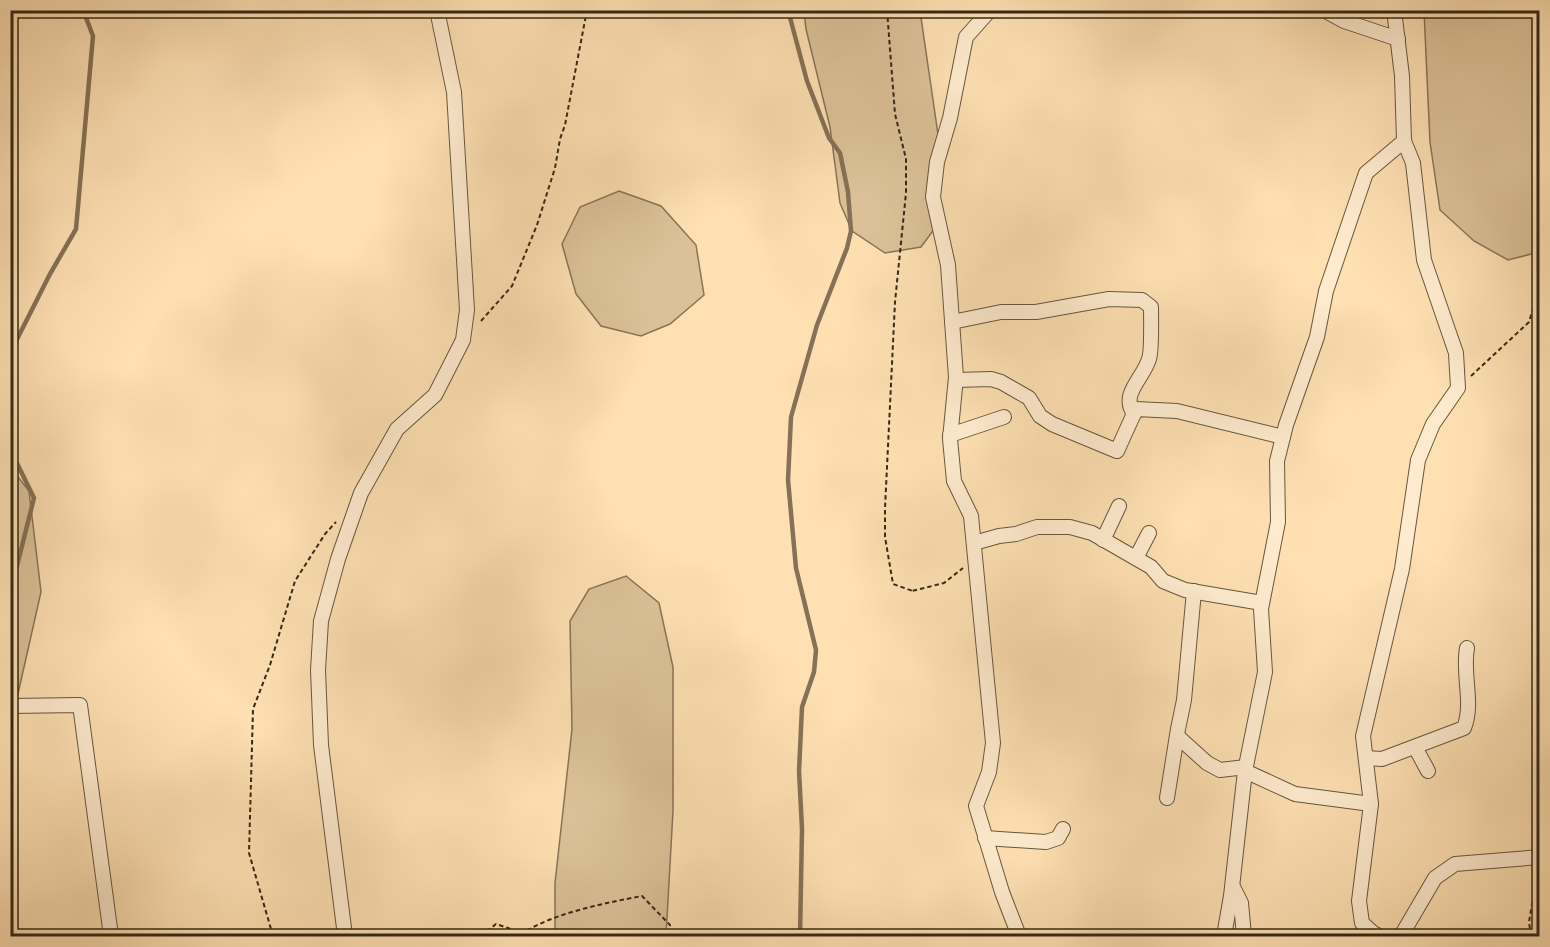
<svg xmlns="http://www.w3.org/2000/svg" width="1550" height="947" viewBox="0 0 1550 947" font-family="'IM FELL French Canon',serif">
<rect width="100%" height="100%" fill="#fee0b3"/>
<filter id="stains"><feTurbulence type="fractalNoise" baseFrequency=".00333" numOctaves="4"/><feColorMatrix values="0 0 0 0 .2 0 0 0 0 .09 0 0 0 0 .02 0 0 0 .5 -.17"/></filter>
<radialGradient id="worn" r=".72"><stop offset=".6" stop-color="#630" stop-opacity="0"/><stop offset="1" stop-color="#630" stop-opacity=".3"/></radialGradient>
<g fill="#dcc198" stroke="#887458" stroke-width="1.5">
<polygon points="804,11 920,11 940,148 938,224 921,247 885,253 852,231 840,203 830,127 806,29"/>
<polygon points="1424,11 1539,11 1539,252 1508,260 1474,241 1440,210 1430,142"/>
<polygon points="619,191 661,206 696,245 704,295 670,324 641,336 601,326 576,294 562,244 580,207"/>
<polygon points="11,468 29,491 41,592 17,698 11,742"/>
<polygon points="626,576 659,603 673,667 673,811 666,936 555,936 555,883 572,729 570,621 589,589"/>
</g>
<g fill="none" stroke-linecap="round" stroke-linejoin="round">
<g stroke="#857155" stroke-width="4.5">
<polyline points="788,10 807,81 829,138 840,153 848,192 851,231 847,248 817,325 791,417 788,480 796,568 816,650 814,672 802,707 799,771 802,829 800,936"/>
<polyline points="10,353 50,274 76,229 93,36 83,10"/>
<polyline points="10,449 34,498 10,594"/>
</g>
<defs>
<polyline id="service" points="10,52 15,10"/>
<g id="minor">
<polyline points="990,10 966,37 950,118 937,162 933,197 948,265 956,377 950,439 954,481 971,516 993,743 989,772 976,806 1002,892 1019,936"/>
<polyline points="1324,10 1344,21 1398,39"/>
<path d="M952 322 1001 312H1036L1109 299 1142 300 1151 307C1151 319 1152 351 1149 359 1143 379 1120 394 1134 414"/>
<polyline points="956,380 991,379 1001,382 1029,398 1040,416 1052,424 1117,451 1136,409 1177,411 1283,437"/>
<polyline points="950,435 1004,417"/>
<polyline points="1103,540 1119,506"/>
<polyline points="974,543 999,536 1016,534 1037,527 1070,527 1092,533 1151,567 1163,581 1185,590 1262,603"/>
<polyline points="1136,558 1149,533"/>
<polyline points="10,706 80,705 111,936"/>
<polyline points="1177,736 1207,763 1220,770 1246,767"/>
<polyline points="1415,747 1428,771"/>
<path d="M1366 758 1382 759 1464 728C1474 703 1462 675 1467 648"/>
<polyline points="1245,771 1295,794 1371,804"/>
<polyline points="1167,798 1178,729 1184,700 1194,591"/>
<polyline points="985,838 1046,842 1058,838 1063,829"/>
<polyline points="1233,887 1241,903 1244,936"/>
<polyline points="345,936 321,745 318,670 321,621 338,559 361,493 397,429 435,395 463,340 467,310 454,92 437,10"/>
<polyline points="1224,936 1231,896 1245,771 1265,672 1261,609 1278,522 1277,461 1286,425 1317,337 1326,291 1366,173 1404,141"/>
<polyline points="1379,936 1373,933 1362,923 1359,901 1371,804 1363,736 1402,569 1418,460 1433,424 1458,388 1456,353 1424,260 1413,163 1404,141 1402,76 1394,10"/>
<polyline points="1401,936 1435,878 1455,864 1540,857"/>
</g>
</defs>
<use href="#service" stroke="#67563e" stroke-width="9"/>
<use href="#minor" stroke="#67563e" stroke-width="16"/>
<g stroke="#352817" stroke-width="2" stroke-dasharray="4.5 3" stroke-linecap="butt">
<polyline points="887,10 895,114 906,159 906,193 895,302 885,508 885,537 893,584 913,591 912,591 944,583 963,568"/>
<polyline points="481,321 512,286 537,225 555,168 560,139 565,125 587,10"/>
<polyline points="1471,376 1529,322 1540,286"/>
<polyline points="273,936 249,853 253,709 270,665 295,581 325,534 336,522"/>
<path d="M481 936 496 924 523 933C554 913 605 903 642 896L670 925V936"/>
<polyline points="1531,936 1529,922 1538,870"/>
</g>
<use href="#service" stroke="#feebce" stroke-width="7"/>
<use href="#minor" stroke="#feebce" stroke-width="14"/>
</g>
<rect width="1550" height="947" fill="none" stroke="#fee0b3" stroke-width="36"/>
<rect x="12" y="12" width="1526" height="923" fill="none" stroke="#352817" stroke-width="3"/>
<rect x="18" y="18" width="1514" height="911" fill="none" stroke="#352817" stroke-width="1.5"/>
<rect width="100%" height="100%" filter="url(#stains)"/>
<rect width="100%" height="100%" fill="url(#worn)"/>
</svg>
